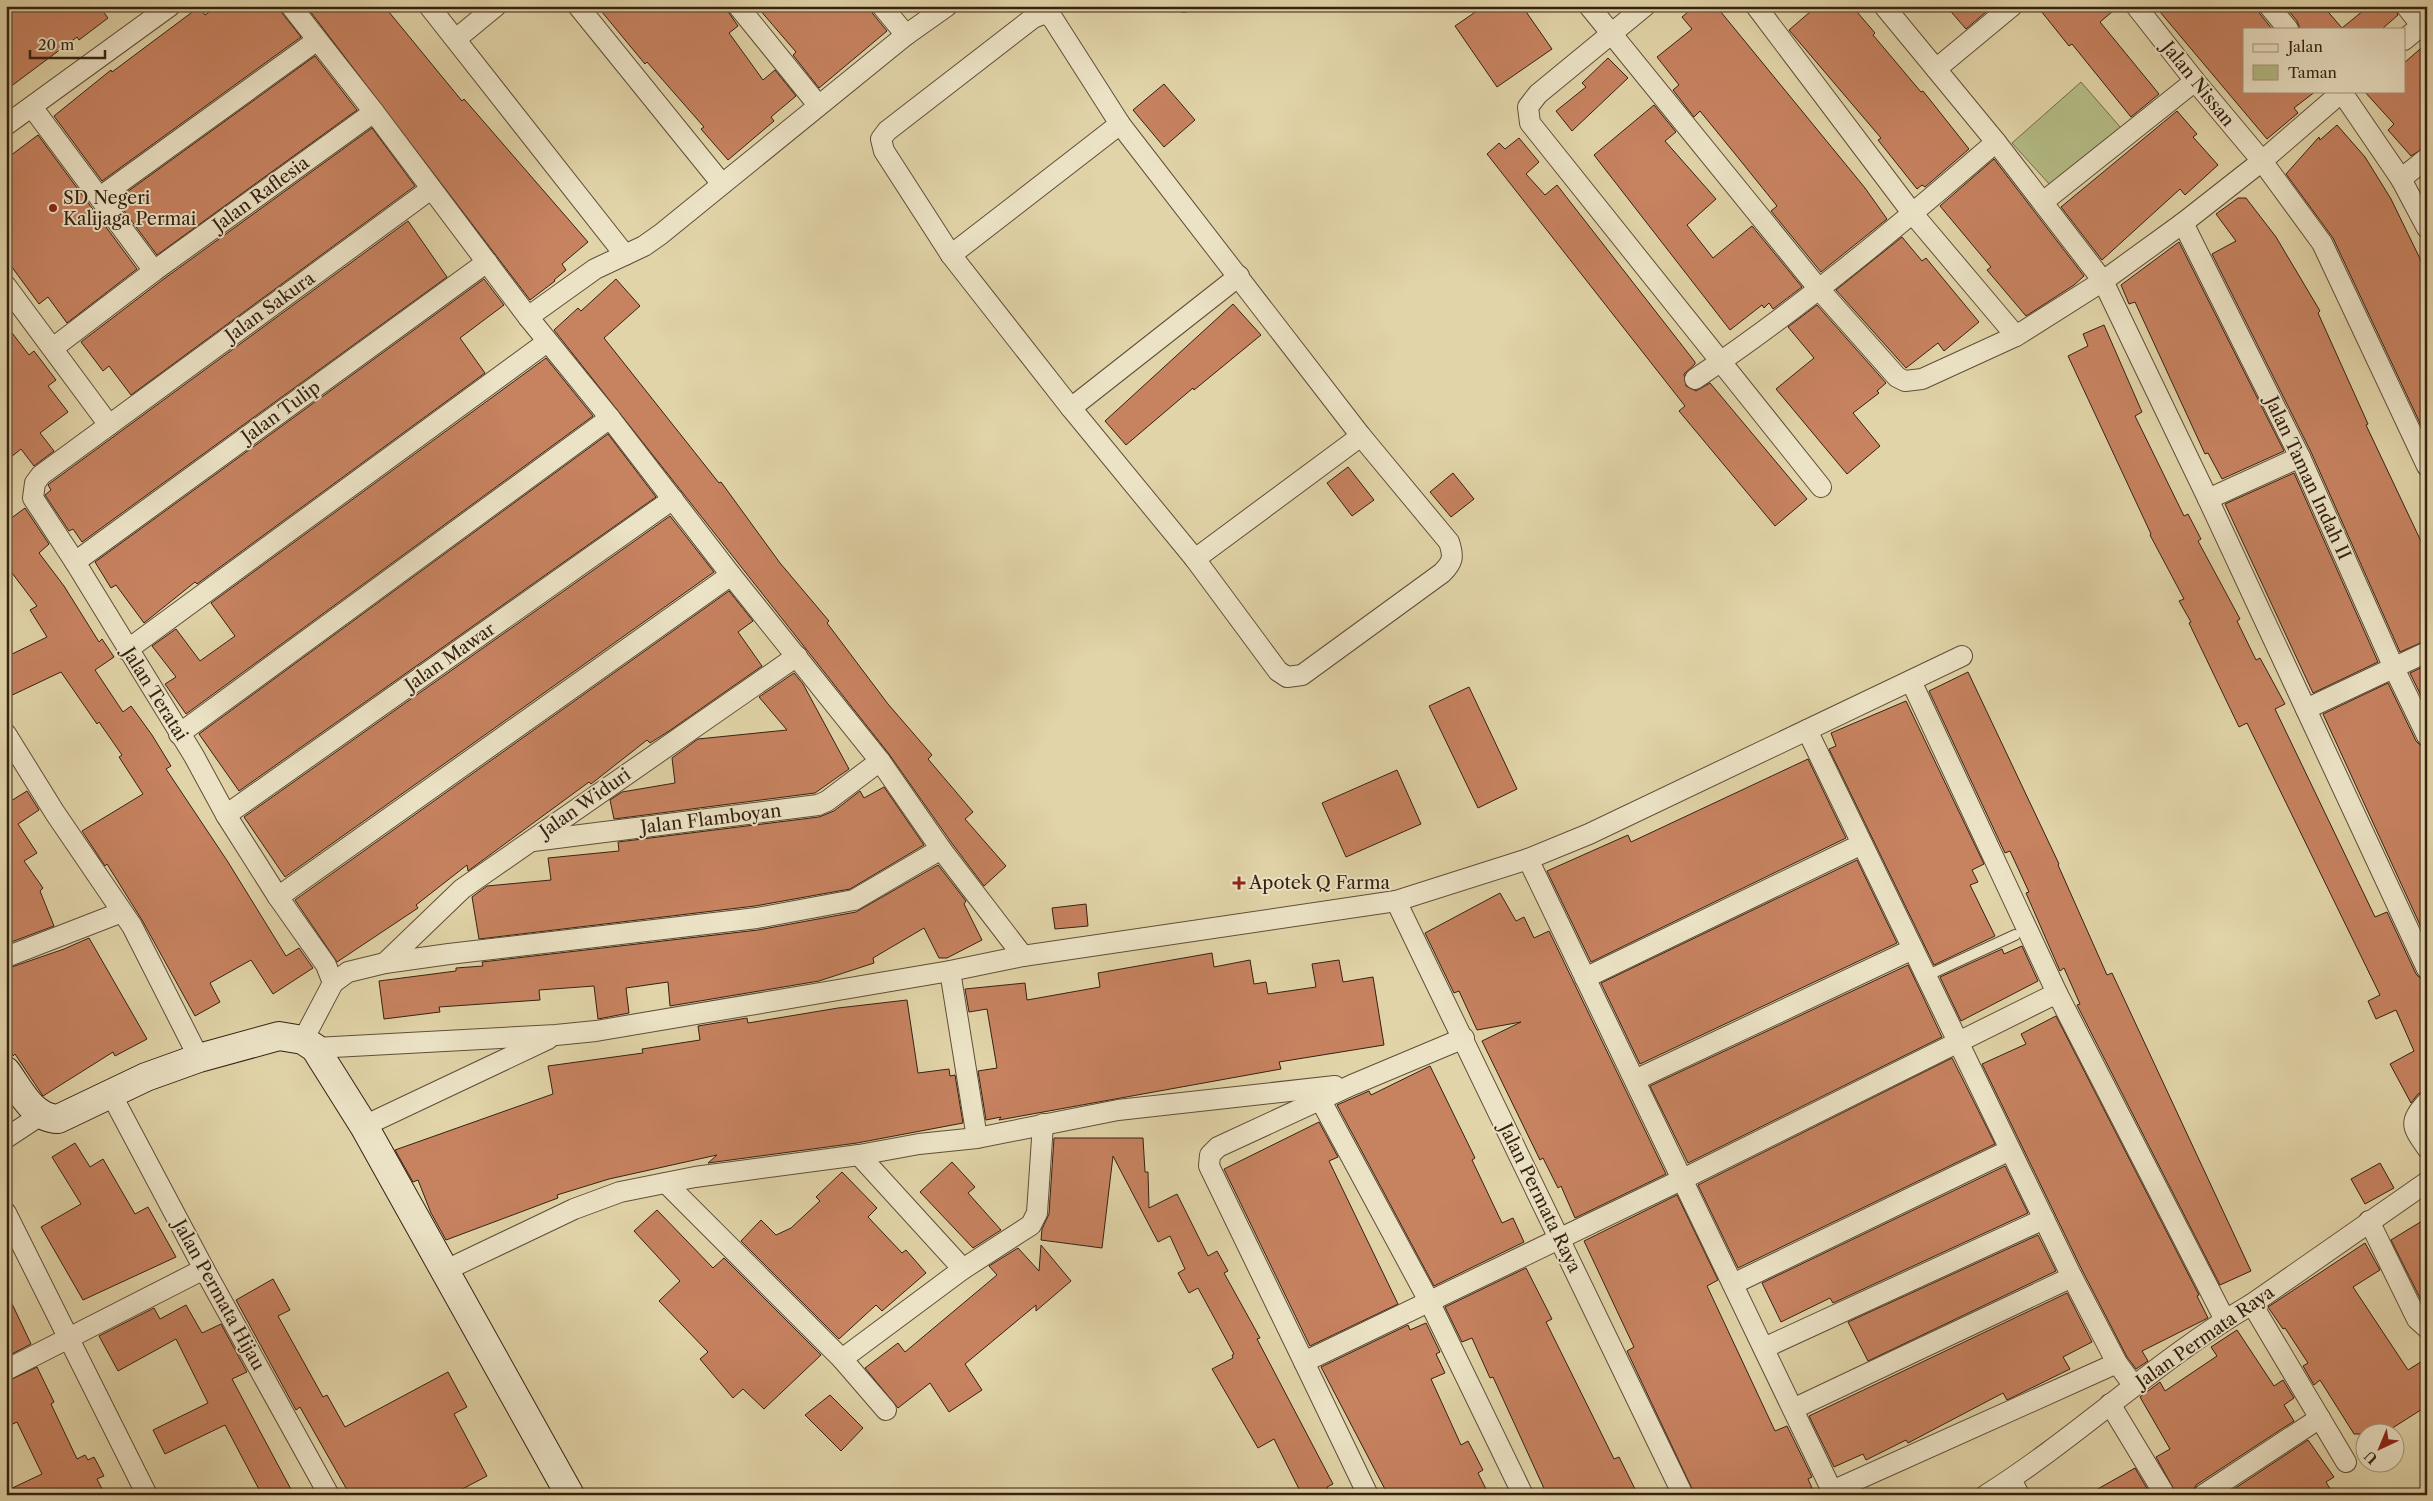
<svg xmlns="http://www.w3.org/2000/svg" width="2433" height="1501" viewBox="0 0 2433 1501" font-family="'Libre Caslon Text',serif">
<rect width="100%" height="100%" fill="#e1d4a8"/>
<filter id="stains"><feTurbulence type="fractalNoise" baseFrequency=".004" numOctaves="4"/><feColorMatrix values="0 0 0 0 .2 0 0 0 0 .09 0 0 0 0 .02 0 0 0 .5 -.17"/></filter>
<radialGradient id="worn" r=".72"><stop offset=".6" stop-color="#630" stop-opacity="0"/><stop offset="1" stop-color="#630" stop-opacity=".3"/></radialGradient>
<polygon fill="#b4bc86" stroke="#746e4c" points="2081,82 2128,136 2060,196 2012,143"/>
<g fill="#c78260" stroke="#352112">
<polygon points="6,6 99,6 108,18 79,40 77,37 6,90"/>
<polygon points="217,6 279,6 282,13 301,37 102,181 54,116 111,70 112,72 199,7 205,15"/>
<polygon points="306,6 384,6 462,101 464,99 588,242 562,264 566,270 554,280 555,281 530,300"/>
<polygon points="597,6 726,6 729,13 738,26 729,33 763,80 775,70 796,96 771,117 774,121 728,160 701,129 704,127 647,62 645,64"/>
<polygon points="753,6 870,6 873,14 887,31 819,88 793,55 796,52 759,9 757,10"/>
<polygon points="1484,6 1522,6 1552,49 1497,87 1455,26"/>
<polygon points="1695,6 1716,6 1865,188 1887,219 1821,272 1771,211 1777,206 1740,160 1700,111 1694,117 1673,90 1679,85 1657,57 1692,29 1682,17"/>
<polygon points="1817,6 1852,6 1875,33 1873,35 1921,92 1923,91 1969,149 1925,187 1922,185 1917,189 1878,140 1881,138 1789,30"/>
<polygon points="1946,6 1993,6 1966,29"/>
<polygon points="2037,6 2119,6 2100,22 2159,94 2131,117 2072,44 2069,46"/>
<polygon points="2155,6 2257,6 2260,14 2272,29 2244,29 2244,91 2316,91 2294,108 2298,113 2267,139"/>
<polygon points="2285,6 2323,6 2342,28 2369,6 2394,6 2398,15 2382,29 2300,29 2297,21"/>
<polygon points="2427,43 2427,146 2411,156 2388,130 2394,124 2364,91 2404,91 2404,63"/>
<polygon points="315,56 357,110 157,255 116,200"/>
<polygon points="1608,58 1628,78 1572,131 1556,111 1586,87 1582,83"/>
<polygon points="1164,84 1195,120 1164,147 1133,110"/>
<polygon points="1654,105 1676,132 1665,141 1716,199 1687,225 1713,258 1752,226 1802,287 1773,309 1769,303 1764,308 1762,305 1730,330 1594,155"/>
<polygon points="2177,111 2197,134 2193,137 2218,165 2185,195 2180,189 2102,260 2061,207"/>
<polygon points="2337,125 2365,157 2391,199 2427,273 2427,438 2333,238 2286,174 2319,137 2320,140"/>
<polygon points="372,128 415,186 131,395 109,366 103,371 81,342 161,281"/>
<polygon points="38,135 137,269 67,323 48,297 39,304 6,259 6,159"/>
<polygon points="1519,138 1539,162 1526,174 1545,195 1557,185 1695,362 1695,364 1684,374 1686,386 1696,391 1710,383 1807,499 1775,526 1679,411 1685,406 1487,154 1499,143 1505,149"/>
<polygon points="1994,159 2084,276 2074,285 2026,316 1987,270 1991,267 1940,206"/>
<polygon points="2238,198 2246,198 2276,237 2320,311 2318,313 2368,424 2366,425 2427,554 2427,640 2400,652 2311,452 2212,254 2236,241 2216,214"/>
<polygon points="408,221 447,277 82,542 73,529 69,531 45,495 51,490 48,485 49,484"/>
<polygon points="1902,237 1922,261 1926,258 1979,322 1944,351 1938,343 1906,368 1836,290"/>
<polygon points="2179,242 2284,451 2222,479 2208,453 2205,454 2135,302 2129,304 2121,285"/>
<polygon points="484,279 504,305 460,338 485,373 197,584 195,582 144,623 116,585 111,588 95,562"/>
<polygon points="616,279 640,306 604,338 719,483 721,482 780,563 829,621 827,623 888,704 932,755 928,759 973,812 965,819 1006,866 984,886 951,842 889,754 554,330 578,308 581,311"/>
<polygon points="1233,304 1261,335 1194,390 1193,388 1126,445 1105,421"/>
<polygon points="1817,305 1886,383 1877,391 1879,393 1853,413 1880,446 1847,474 1776,389 1814,358 1788,327"/>
<polygon points="6,325 29,355 34,351 56,380 48,386 68,412 40,433 54,451 34,466 21,449 6,461"/>
<polygon points="2104,325 2142,412 2135,416 2184,516 2188,514 2201,539 2198,541 2240,619 2237,621 2256,660 2260,658 2285,704 2275,709 2375,917 2387,912 2416,974 2421,979 2427,981 2427,1090 2418,1094 2411,1103 2390,1064 2414,1051 2396,1010 2376,1019 2368,1001 2380,995 2247,723 2239,727 2189,623 2191,622 2179,601 2184,599 2150,535 2151,534 2068,356 2088,346 2083,334"/>
<polygon points="546,358 593,416 186,714 165,684 176,677 152,646 176,629 200,661 235,636 211,603"/>
<polygon points="608,434 656,497 239,791 199,734"/>
<polygon points="1348,467 1374,500 1352,516 1327,483"/>
<polygon points="1453,473 1474,499 1451,517 1430,492"/>
<polygon points="2294,473 2378,662 2313,693 2225,504"/>
<polygon points="25,508 49,544 39,553 64,586 99,642 102,639 114,657 95,670 123,712 131,706 152,735 171,766 166,769 228,862 286,956 299,948 313,968 273,994 251,960 210,983 220,1002 195,1016 142,920 107,864 105,866 82,831 143,794 119,757 122,755 99,722 97,724 61,672 6,698 6,657 47,637 30,610 37,606 6,565 6,522"/>
<polygon points="670,516 714,572 285,877 244,817"/>
<polygon points="729,591 753,621 738,632 762,666 669,731 650,743 647,740 591,784 589,782 468,871 467,865 416,905 418,908 337,962 295,900"/>
<polygon points="2427,665 2427,708 2410,673"/>
<polygon points="1968,672 2059,864 2058,865 2107,975 2112,973 2251,1271 2220,1285 2077,1005 2080,1004 2064,968 2060,971 2026,893 2029,892 2010,851 2005,853 1929,691"/>
<polygon points="794,673 803,684 849,769 815,793 614,819 610,800 622,792 675,783 672,758 698,739 787,730 759,697"/>
<polygon points="2388,683 2416,741 2421,746 2427,748 2427,940 2323,714"/>
<polygon points="1469,687 1517,789 1478,808 1429,706"/>
<polygon points="1906,701 1984,864 1972,870 1978,882 1970,885 1995,936 1934,965 1829,749 1836,746 1831,733"/>
<polygon points="1808,759 1846,838 1591,962 1547,871 1628,835 1631,842"/>
<polygon points="1397,770 1421,824 1346,857 1322,803"/>
<polygon points="884,787 924,845 850,889 755,906 479,939 472,897 487,886 551,880 548,858 619,851 618,842 819,817 834,811 860,791 864,798"/>
<polygon points="27,791 39,810 18,824 37,853 24,861 43,888 40,891 54,926 6,944 6,804"/>
<polygon points="1857,860 1897,943 1640,1064 1601,983"/>
<polygon points="938,865 966,901 964,904 982,940 947,958 939,958 924,928 873,958 874,963 819,981 670,1006 668,982 626,988 629,1013 598,1019 594,986 539,990 540,1000 439,1007 440,1012 384,1019 379,981 456,971 456,968 483,966 482,962 758,930 856,912"/>
<polygon points="1500,893 1516,921 1524,917 1534,938 1549,931 1666,1174 1575,1218 1561,1186 1558,1188 1543,1158 1540,1160 1482,1041 1521,1022 1477,1030 1459,991 1454,993 1425,933"/>
<polygon points="1086,904 1088,926 1055,929 1052,908"/>
<polygon points="89,938 147,1039 115,1056 113,1052 43,1096 15,1054 13,1056 6,1045 6,969 64,949"/>
<polygon points="2022,946 2038,981 1961,1021 1940,977 2002,949 2004,954"/>
<polygon points="1212,953 1214,967 1250,960 1254,984 1266,982 1268,994 1316,987 1312,964 1339,960 1343,982 1373,977 1384,1045 1279,1062 1281,1069 999,1120 1001,1117 986,1120 978,1071 997,1068 987,1009 969,1012 965,989 1025,983 1027,1000 1100,987 1098,973"/>
<polygon points="1908,965 1942,1037 1688,1163 1650,1086"/>
<polygon points="907,1000 918,1073 949,1069 950,1076 955,1075 963,1123 857,1143 708,1163 717,1155 609,1179 557,1195 558,1198 446,1240 431,1213 418,1180 413,1182 395,1150 553,1094 548,1066 643,1053 642,1049 700,1040 698,1026 747,1018 748,1023 838,1008"/>
<polygon points="2056,1016 2199,1295 2197,1296 2208,1318 2142,1351 2148,1361 2136,1369 2127,1357 2083,1272 1982,1064 2026,1044 2021,1034"/>
<polygon points="1952,1058 1995,1144 1738,1268 1698,1185"/>
<polygon points="1430,1066 1475,1158 1472,1160 1502,1223 1513,1218 1524,1242 1434,1286 1337,1105 1369,1091 1371,1095"/>
<polygon points="1319,1122 1338,1157 1329,1161 1398,1304 1310,1346 1224,1169"/>
<polygon points="1054,1138 1143,1138 1145,1172 1148,1172 1149,1208 1177,1194 1208,1256 1217,1251 1228,1271 1224,1273 1260,1338 1257,1339 1333,1484 1327,1487 1330,1495 1302,1495 1274,1439 1258,1448 1212,1369 1233,1358 1232,1355 1234,1354 1198,1288 1189,1293 1178,1273 1185,1269 1170,1236 1158,1242 1113,1156 1102,1248 1041,1240 1042,1229 1049,1214"/>
<polygon points="75,1143 90,1167 103,1159 135,1214 148,1207 176,1257 83,1300 41,1227 81,1204 52,1157"/>
<polygon points="952,1162 975,1187 968,1193 1001,1230 973,1248 920,1192"/>
<polygon points="2380,1163 2394,1188 2365,1204 2351,1179"/>
<polygon points="2005,1166 2028,1213 1833,1303 1830,1298 1781,1322 1762,1283"/>
<polygon points="842,1172 877,1208 868,1217 902,1253 906,1250 926,1273 882,1311 876,1305 839,1339 741,1241 761,1220 776,1235 791,1228 820,1201 816,1197"/>
<polygon points="1677,1195 1718,1280 1707,1286 1775,1431 1787,1426 1812,1477 1808,1479 1815,1495 1695,1495 1627,1351 1634,1347 1584,1241"/>
<polygon points="657,1210 713,1268 724,1258 821,1355 764,1409 743,1389 733,1398 700,1359 708,1352 659,1301 680,1281 634,1231"/>
<polygon points="2427,1218 2427,1312 2391,1240"/>
<polygon points="2038,1235 2056,1271 1868,1361 1848,1322"/>
<polygon points="2365,1243 2380,1270 2353,1287 2408,1370 2427,1358 2427,1406 2383,1434 2354,1434 2320,1380 2314,1385 2303,1366 2308,1363 2285,1328 2283,1329 2268,1307"/>
<polygon points="1041,1245 1071,1281 1036,1311 1036,1305 965,1364 982,1390 949,1412 930,1383 898,1408 865,1368 898,1343 905,1352 997,1275 989,1266 1018,1248 1039,1271"/>
<polygon points="1526,1268 1552,1319 1546,1322 1614,1459 1619,1457 1638,1495 1547,1495 1493,1377 1490,1378 1472,1338 1462,1342 1445,1307"/>
<polygon points="273,1279 290,1310 278,1316 323,1397 327,1395 345,1427 448,1372 467,1407 454,1414 487,1476 451,1495 350,1495 300,1407 296,1410 236,1300"/>
<polygon points="6,1291 31,1344 6,1357"/>
<polygon points="2067,1293 2092,1342 2063,1357 2070,1369 2007,1400 2003,1393 1908,1443 1906,1440 1866,1460 1863,1454 1834,1467 1809,1416"/>
<polygon points="186,1305 202,1333 221,1324 247,1372 232,1379 294,1495 262,1495 225,1425 165,1454 153,1430 208,1403 176,1339 118,1371 99,1336 154,1308 160,1319"/>
<polygon points="1426,1323 1440,1352 1436,1354 1445,1373 1431,1379 1461,1445 1468,1441 1483,1470 1478,1473 1489,1495 1388,1495 1321,1367 1408,1325 1410,1330"/>
<polygon points="2237,1330 2274,1386 2283,1380 2294,1398 2284,1405 2294,1421 2196,1485 2191,1495 2177,1495 2156,1457 2170,1449 2140,1397 2160,1382 2165,1391 2217,1356 2211,1347"/>
<polygon points="37,1367 54,1402 51,1404 77,1459 85,1455 88,1460 94,1457 104,1476 97,1479 102,1489 90,1495 6,1495 6,1491 42,1474 17,1422 6,1427 6,1382"/>
<polygon points="830,1395 863,1428 841,1451 805,1415"/>
<polygon points="2308,1440 2334,1477 2326,1482 2334,1495 2225,1495"/>
<polygon points="2135,1468 2151,1495 2087,1495"/>
</g>
<g fill="none" stroke-linecap="round" stroke-linejoin="round">
<defs>
<g id="lane">
<polyline points="1183,6 1184,7"/>
<polyline points="1926,976 2015,935"/>
</g>
<g id="street">
<polyline points="291,6 374,112 528,317 610,418 731,575 880,761 941,849 1023,956"/>
<polyline points="429,6 625,255"/>
<polyline points="578,6 722,184"/>
<polyline points="738,6 818,105"/>
<polyline points="882,6 906,35"/>
<polyline points="1589,6 1818,288 1897,377 1905,381 1922,379 2016,336 1913,214 1756,6"/>
<polyline points="1645,6 1538,94 1528,107 1530,123 1821,487"/>
<polyline points="1884,6 1936,69"/>
<polyline points="2012,6 1936,69 1996,142 2103,281 2016,336"/>
<polyline points="2136,6 2195,81 2262,161 2322,243 2427,466"/>
<polyline points="2269,6 2288,29"/>
<polyline points="2406,6 2421,25"/>
<path d="M1045 13 1053 19 1120 124 1361 436 1449 542C1454 557 1453 562 1442 573L1302 675 1287 677 1278 671 1195 559 1071 408 951 255 884 151 881 139 887 131 1033 18Z"/>
<polyline points="456,39 496,6"/>
<polyline points="2404,40 2427,21"/>
<polyline points="2341,91 2401,179 2427,158"/>
<polyline points="2343,91 2262,161 2183,223 2103,281 2208,499 2427,969"/>
<polyline points="32,107 154,271"/>
<polyline points="6,125 170,6"/>
<polyline points="2401,179 2427,228"/>
<polyline points="100,197 316,41"/>
<polyline points="2043,202 2195,81"/>
<polyline points="2183,223 2300,457 2394,668 2427,736"/>
<polyline points="951,255 1120,124"/>
<polyline points="6,286 109,425"/>
<polyline points="528,317 595,269 644,246 661,234 906,35 947,6"/>
<polyline points="53,348 154,271 374,112"/>
<path d="M1695 379C1801 308 1900 225 1996 142"/>
<polyline points="1071,408 1239,276"/>
<polyline points="2208,499 2300,457"/>
<polyline points="1195,559 1361,436"/>
<polyline points="75,562 487,262"/>
<polyline points="127,650 547,342"/>
<polyline points="1911,681 2057,993 2225,1320"/>
<polyline points="2306,709 2427,652"/>
<polyline points="1807,730 2072,1277 2117,1363 2134,1386"/>
<polyline points="6,734 55,813 132,926 199,1058"/>
<polyline points="179,734 610,418"/>
<polyline points="226,815 673,499"/>
<polyline points="533,841 818,805 827,801 880,761"/>
<polyline points="1528,859 1834,1495"/>
<polyline points="278,897 731,575"/>
<polyline points="1396,901 1683,1495"/>
<polyline points="6,957 122,912"/>
<polyline points="385,963 462,889 797,656"/>
<polyline points="950,971 977,1138"/>
<polyline points="1585,978 1862,844"/>
<polyline points="333,983 326,965 278,897 226,815 194,756 75,562 33,498 35,483 41,475 431,189"/>
<polyline points="1464,1038 1352,1085 1218,1147 1210,1155 1209,1166 1304,1362 1683,1179 2057,993"/>
<polyline points="303,1040 333,983 348,972 385,963 449,954 757,918 854,900 941,849"/>
<polyline points="315,1048 556,1035 596,1031 950,971 1023,956 1396,901 1528,859 1589,834 1962,656"/>
<polyline points="1635,1080 1913,949"/>
<polyline points="111,1094 204,1269 329,1495"/>
<polyline points="1320,1099 1429,1301 1523,1495"/>
<path d="M2427 1102C2408 1123 2412 1126 2427 1148"/>
<polyline points="364,1126 548,1039"/>
<polyline points="6,1138 41,1115"/>
<polyline points="859,1155 963,1269"/>
<polyline points="666,1183 842,1359"/>
<polyline points="6,1213 147,1495"/>
<polyline points="2369,1221 2417,1319 2427,1328"/>
<polyline points="444,1271 574,1209 620,1192 695,1177 859,1155 919,1144 977,1138 1118,1110 1335,1086"/>
<polyline points="1733,1284 2010,1150"/>
<polyline points="2252,1304 2346,1462"/>
<polyline points="1764,1348 2044,1219"/>
<polyline points="1304,1362 1368,1495"/>
<polyline points="6,1370 204,1269"/>
<polyline points="2110,1404 2165,1495"/>
<polyline points="1793,1409 2072,1277"/>
<polyline points="886,1410 842,1359 963,1269 1031,1225 1037,1213 1043,1124"/>
<polyline points="2011,1479 2019,1495"/>
<polyline points="1832,1491 2117,1363"/>
<path d="M1986 1495C2078 1437 2158 1359 2252 1304L2427 1182"/>
<polyline points="2203,1495 2320,1418"/>
</g>
<path id="secondary" d="M6 1071C20 1090 32 1118 58 1119L146 1077 199 1058 279 1036 303 1040 315 1048 364 1126 570 1495"/>
</defs>
<use href="#lane" stroke="#604e38" stroke-width="12"/>
<use href="#street" stroke="#604e38" stroke-width="22"/>
<use href="#secondary" stroke="#352112" stroke-width="30"/>
<use href="#lane" stroke="#ece3c6" stroke-width="10"/>
<use href="#street" stroke="#ece3c6" stroke-width="20"/>
<use href="#secondary" stroke="#ece3c6" stroke-width="28"/>
</g>
<g fill="#8f2418" stroke="#ece3c6" stroke-width="2">
<circle cx="53" cy="208" r="5"/>
<path d="M1236.5 875.5h5v5h5v5h-5v5h-5v-5h-5v-5h5z"/>
</g>
<g text-anchor="middle" stroke-width="4" stroke-linejoin="round" paint-order="stroke">
<g font-size="18" fill="#352112" stroke="#ece3c6">
<text transform="translate(2198 84) rotate(51)" y="6">Jalan Nissan</text>
<text transform="translate(261 194) rotate(-36)" y="6">Jalan Raflesia</text>
<text transform="translate(270 307) rotate(-36)" y="6">Jalan Sakura</text>
<text transform="translate(281 412) rotate(-36)" y="6">Jalan Tulip</text>
<text transform="translate(2308 478) rotate(65)" y="6">Jalan Taman Indah II</text>
<text transform="translate(450 657) rotate(-35)" y="6">Jalan Mawar</text>
<text transform="translate(155 694) rotate(58)" y="6">Jalan Teratai</text>
<text transform="translate(585 803) rotate(-35)" y="6">Jalan Widuri</text>
<text transform="translate(711 819) rotate(-7)" y="6">Jalan Flamboyan</text>
<text transform="translate(1540 1198) rotate(64)" y="6">Jalan Permata Raya</text>
<text transform="translate(219 1295) rotate(61)" y="6">Jalan Permata Hijau</text>
<text transform="translate(2205 1337) rotate(-35)" y="6">Jalan Permata Raya</text>
</g>
<g font-size="18" fill="#352112" stroke="#ece3c6" text-anchor="start">
<text x="63" y="204">SD Negeri<tspan x="63" dy="21">Kalijaga Permai</tspan></text>
<text x="1249" y="889">Apotek Q Farma</text>
</g>
</g>
<rect width="2433" height="1501" fill="none" stroke="#e1d4a8" stroke-width="25"/>
<rect x="8" y="8" width="2418" height="1486" fill="none" stroke="#352112" stroke-width="2.5"/>
<rect x="12" y="12" width="2408" height="1476" fill="none" stroke="#352112"/>
<rect x="2243" y="28" width="162" height="65" fill="#ece3c6" stroke="#a3957e"/>
<rect x="2253" y="44" width="25" height="8" fill="#ece3c6" stroke="#a3957e"/>
<text x="2288" y="52" font-size="15" fill="#352112">Jalan</text>
<rect x="2253" y="65" width="25" height="15" fill="#b4bc86" stroke="#a3957e"/>
<text x="2288" y="78" font-size="15" fill="#352112">Taman</text>
<g transform="translate(2380 1448) rotate(224)"><circle r="24" fill="#ece3c6" stroke="#a3957e"/>
<path d="M0-4L9 19L0 12L-9 19Z" fill="#8f2418"/>
<text y="-8" font-size="14" font-weight="bold" text-anchor="middle" fill="#352112">U</text>
</g>
<path d="M30 50v8h75v-8" fill="none" stroke="#352112" stroke-width="2.5"/>
<text x="38" y="50" font-size="15" fill="#352112" stroke="#ece3c6" stroke-width="4" paint-order="stroke">20 m</text>
<rect width="100%" height="100%" filter="url(#stains)"/>
<rect width="100%" height="100%" fill="url(#worn)"/>
</svg>
